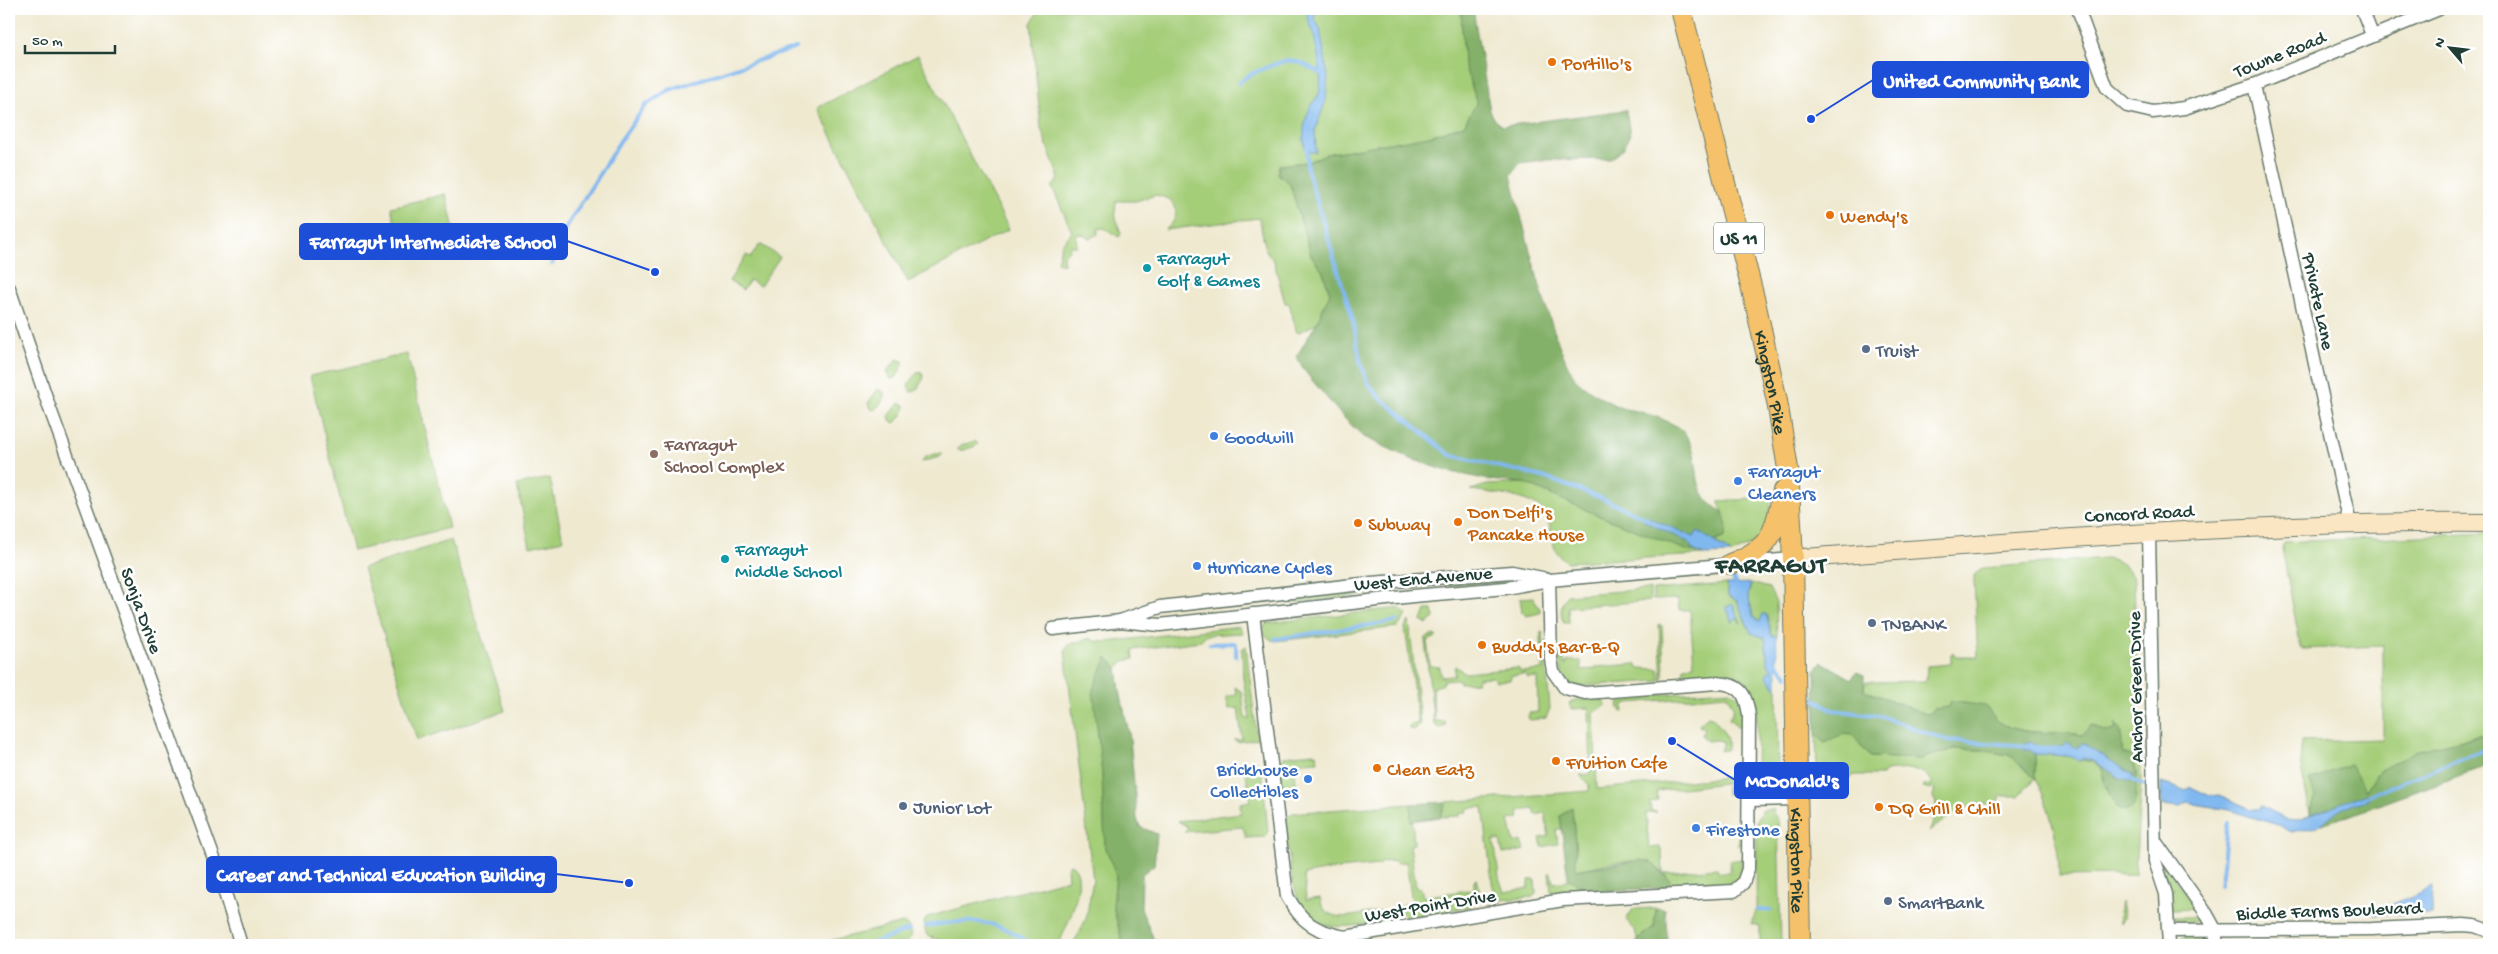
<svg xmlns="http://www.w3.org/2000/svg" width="2498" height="954" viewBox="0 0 2498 954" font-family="'Gochi Hand',sans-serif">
<rect width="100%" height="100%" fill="#fff"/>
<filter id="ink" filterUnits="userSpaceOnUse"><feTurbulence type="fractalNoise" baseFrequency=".02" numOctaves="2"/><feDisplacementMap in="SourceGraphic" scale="10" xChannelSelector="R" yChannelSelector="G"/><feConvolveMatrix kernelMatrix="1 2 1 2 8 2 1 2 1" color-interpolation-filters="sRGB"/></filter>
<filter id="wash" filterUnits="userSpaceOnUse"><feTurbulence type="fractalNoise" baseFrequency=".0096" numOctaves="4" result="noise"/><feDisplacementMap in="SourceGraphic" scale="20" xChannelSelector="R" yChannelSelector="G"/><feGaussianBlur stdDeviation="1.12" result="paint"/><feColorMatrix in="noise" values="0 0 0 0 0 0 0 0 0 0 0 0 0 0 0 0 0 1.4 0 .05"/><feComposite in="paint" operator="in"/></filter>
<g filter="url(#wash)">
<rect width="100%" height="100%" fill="#efe9d0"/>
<g fill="#a5ce79" stroke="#628656" fill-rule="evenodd">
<path d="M1040 9H1461L1464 64 1477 102 1464 125 1429 136 1326 154 1308 162 1279 165 1278 174 1290 184 1311 255 1323 272 1330 294 1316 324 1297 333 1289 303H1285L1274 262 1266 250 1259 218 1165 230C1177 221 1180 209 1169 199L1156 195 1136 201H1116L1115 214 1121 234 1119 237 1104 228 1098 229V234L1089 239 1082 234 1076 235 1077 246H1070L1069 250 1063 256 1064 264 1057 262 1061 245 1072 232 1052 187 1059 179 1041 128 1031 23Z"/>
<polygon points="918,55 1009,229 908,282 817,108"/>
<polygon points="446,194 454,230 399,242 391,207"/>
<polygon points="760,244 780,257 760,286 750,280 743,290 729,281 746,255 751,257"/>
<polygon points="407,354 449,528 353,551 310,376"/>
<polygon points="897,359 903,361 903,365 896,378 891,379 887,372"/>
<polygon points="918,372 922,373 924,378 916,391 911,392 908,385"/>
<path d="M878 389 884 392C885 398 879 408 873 410L869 407 868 403Z"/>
<path d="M899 403 905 405C906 411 899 421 894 423L890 420 889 416Z"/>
<polygon points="975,441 978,444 976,446 960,451 957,449 962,445"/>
<polygon points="940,453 942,455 940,457 922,462 926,456"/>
<polygon points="550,478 563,540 530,547 517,485"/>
<path d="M1524 483 1602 517 1703 555 1567 562C1545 547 1556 527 1542 510 1529 496 1490 493 1471 490L1487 485Z"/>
<path d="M1771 498C1769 536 1766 538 1732 554L1715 541 1725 537 1723 512 1718 501Z"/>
<polygon points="2489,533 2489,734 2471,737 2380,770 2366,790 2309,780 2316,796 2310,814 2301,767 2301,741 2383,739 2383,646 2301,649 2282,548 2284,542"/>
<polygon points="451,540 505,711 417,740 363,568"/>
<path d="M2106 558C2120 560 2128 566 2134 580L2141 777 2135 875 2059 876C2059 842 2051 809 2035 778L2019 796H2001L1996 808C1974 795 1945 819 1929 832 1935 821 1933 814 1936 803L1933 797 1935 788 1930 790 1923 788 1925 784 1929 786 1932 785C1926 764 1901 770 1885 771L1882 775H1854L1836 785H1829V781L1817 768 1816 733 1825 743 1843 733 1853 735 1870 757 1920 759 1954 749 1981 750 2009 755 2035 778V754L2068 756 2094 762 2102 768 2104 785 2121 809 2137 775 2133 757 2123 753 2121 746 2122 733 2115 725 2116 729C2109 736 2100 729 2093 725L2083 735C2059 731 2021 736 2001 723 1995 720 1990 711 1985 706L1934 709 1931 713 1926 714 1864 690 1865 682 1926 681 1927 666 1951 664V654L1953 652 1955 657H1978L1974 580V575L1983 568Z"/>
<polygon points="1509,578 1511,579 1510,582 1450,587 1448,585 1448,582"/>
<polygon points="1751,583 1769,588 1776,603 1777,635 1774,637 1772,636 1767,616 1763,615 1760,621 1753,616 1748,594"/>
<path d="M1727 584 1728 595 1737 601 1748 627 1765 637 1768 664 1774 671 1771 679 1777 690 1778 776 1769 786 1764 787 1757 780 1756 776C1756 756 1759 708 1753 691 1750 685 1745 680 1740 677 1724 670 1703 679 1686 678L1683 675 1684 667 1694 665 1690 610H1679L1678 599 1653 600V590ZM1732 606 1741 623 1739 619 1733 620V623L1726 607Z"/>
<path d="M1650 589V601L1568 607 1569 623H1564C1559 613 1561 604 1567 595Z"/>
<polygon points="1374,590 1372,594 1294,603 1297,598"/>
<polygon points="1533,597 1540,609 1540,613 1527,616 1522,612 1520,598"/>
<polygon points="1399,608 1407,615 1398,627 1276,641 1271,640 1263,633 1264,626 1268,623"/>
<polygon points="1426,610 1433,610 1434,618 1427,624 1422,621"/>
<polygon points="1409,621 1420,723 1416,730 1409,729 1409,726 1418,723 1405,627"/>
<polygon points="1659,624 1662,626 1664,672 1662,680"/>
<polygon points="1239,626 1243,633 1206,635 1200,641 1133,650 1134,659 1124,661 1117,668 1107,658 1102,775 1105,845 1116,876 1113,906 1123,945 1073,945 1086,919 1093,880 1065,651 1068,645 1090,638 1095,641 1107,642"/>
<polygon points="1541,632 1543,633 1550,708 1546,718 1530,720 1528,718 1529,713 1538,712 1537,677 1528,678 1525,674 1512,675 1510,680 1496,681 1492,677 1478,678 1477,682 1459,683 1458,679 1444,680 1442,685 1433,687 1434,721 1445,721 1446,725 1439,728 1434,725 1425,641 1426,638 1434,635 1437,637 1427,641 1430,666 1440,667 1441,677 1454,676 1455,666 1465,673 1518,668 1521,672 1542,670"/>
<polygon points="1246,646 1257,739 1238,742 1234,740 1242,739 1238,708 1229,709 1226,697 1236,695 1235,687 1242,692 1245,718 1250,719 1243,678 1242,649"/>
<path d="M1563 648 1566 653 1563 654 1565 665 1568 661H1581V670L1595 669V667L1637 664V668L1659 669 1660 681 1577 686C1561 681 1559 666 1560 651Z"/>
<polygon points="1730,690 1740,698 1742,723 1739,727 1729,719 1734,709 1727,695 1627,703 1623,706 1624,712 1620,711 1618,705 1626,697"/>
<path d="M1575 700H1602L1606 705 1594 713 1597 789 1732 777V769L1737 771V777L1729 783H1742L1741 794H1726L1725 783 1657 791 1658 800 1650 803 1651 811 1657 812 1646 813 1649 848 1660 847 1662 850 1663 874C1643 850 1602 866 1575 870L1576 852 1572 807 1560 816 1562 828 1556 830 1558 844 1542 847 1540 838 1549 836 1545 813 1536 815 1534 809 1518 811 1519 818 1509 820 1514 843 1522 841 1525 850 1503 854 1500 840H1494L1499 877 1504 892 1529 888V880L1535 879 1536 893 1533 897 1501 900 1498 899 1493 890 1483 807 1468 808 1467 812 1460 813V816L1440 817 1446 802 1589 791V785L1580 775 1591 774 1589 708 1571 709 1569 704Z"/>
<path d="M1708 716 1712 717C1720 727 1731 737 1726 750L1720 751 1723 742 1718 740 1707 741 1702 735 1704 727H1700L1699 724Z"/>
<polygon points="1313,753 1317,755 1318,761 1292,763 1292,766 1281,766 1280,761 1285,756"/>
<polygon points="1256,761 1262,769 1268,832 1265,837 1246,838 1243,827 1184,832 1188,827 1178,821 1241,813 1240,803 1250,801 1245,765 1240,765 1239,762"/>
<polygon points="1292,768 1295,770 1297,798 1283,788 1281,769"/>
<path d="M1411 804 1414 844 1410 845 1416 887 1421 888 1423 897 1474 889V880L1477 879C1481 890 1480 900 1469 907L1407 917 1400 911 1401 905 1412 902 1406 862 1397 863 1395 861 1381 862 1379 865 1329 870 1304 875 1306 900 1320 898C1326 931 1364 910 1386 911L1388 915 1384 921C1323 932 1299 933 1290 863 1289 850 1282 830 1287 817L1293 813 1303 812Z"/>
<polygon points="1739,806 1743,806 1743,841 1739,846"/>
<polygon points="1763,810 1774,810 1773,813 1778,819 1781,945 1760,945 1760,926 1751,924 1756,911 1757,819"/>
<polygon points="2160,857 2198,909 2172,910"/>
<polygon points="1742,859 1740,878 1727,885 1671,888 1671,881 1664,873 1717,868 1719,872 1730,872 1730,861"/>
<path d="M1070 864C1092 873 1065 931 1058 945 1038 945 934 946 926 934L924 923 927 917 1068 879 1067 868Z"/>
<polygon points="1549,873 1551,873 1553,883 1568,881 1568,878 1589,891 1555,893 1551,892"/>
<polygon points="2121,902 2124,918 2120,923 2119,905"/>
<polygon points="1656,908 1654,927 1637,939 1635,930 1626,920 1633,909"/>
<polygon points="2173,917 2199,917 2200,918 2195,922 2180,923"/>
<polygon points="903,923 909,927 911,936 908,942 901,945 812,945"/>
<polygon points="2185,936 2204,938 2209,945 2173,945 2175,941"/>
</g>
<g fill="#84b169" stroke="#52774e">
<path d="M1461 9H1473L1490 111 1495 120 1503 126 1626 110 1630 134 1623 149 1610 159 1545 160 1520 163 1511 175C1520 212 1556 365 1580 383 1591 392 1606 401 1619 407 1626 410 1634 410 1641 412 1655 416 1677 423 1685 434 1706 461 1684 491 1723 512L1727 527 1725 537 1691 552 1602 517 1524 483 1489 480 1447 471 1411 459 1364 437 1342 416 1307 374 1296 357 1316 324 1330 293 1323 272 1311 255 1290 184 1278 174 1279 165 1308 162 1326 154 1429 136 1464 125 1477 102 1464 64Z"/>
<polygon points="1107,657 1117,668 1120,691 1130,738 1137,819 1140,827 1157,834 1154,865 1142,874 1141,908 1156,945 1123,945 1113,906 1116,876 1105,845 1102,775 1093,689"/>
<path d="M1822 662 1852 679 1856 672 1864 675V690L1926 714 1931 713 1934 709 1948 707 1951 701 1985 706C1990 711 1995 720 2001 723 2021 736 2059 731 2082 735L2091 725 2107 732 2116 729 2115 724C2125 730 2120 743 2123 753L2133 757C2135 768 2140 799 2132 807 2114 823 2103 778 2102 768L2094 762 2079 760 2084 758C2099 762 2109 768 2119 779L2133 775 2083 743 2077 748C2072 747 2069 745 2064 746 2053 748 2047 752 2036 745L2030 750 2035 754V778L2009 755 1981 750 1954 749 1920 759 1870 757 1853 735 1843 734 1824 743 1816 733 1815 670Z"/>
<polygon points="2489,734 2489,765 2348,816 2317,825 2310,814 2316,796 2309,780 2350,765 2366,790 2380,770 2418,750"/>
<polygon points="1446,802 1440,817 1411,821 1411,804"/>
<polygon points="1572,807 1576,852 1576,870 1641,860 1652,862 1663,874 1668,877 1671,888 1589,891 1568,878 1560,816"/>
<polygon points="1656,908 1665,909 1668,945 1637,945 1637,939 1654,927"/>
</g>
<g fill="#7fb7ef" stroke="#4f7a92">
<path d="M1308 9 1317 11 1314 18 1320 28 1328 77 1326 100 1315 131 1316 152H1306C1302 139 1303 123 1309 110 1312 102 1319 98 1320 89 1322 71 1317 52 1314 35 1312 25 1305 19 1308 9Z"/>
<polygon points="1645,516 1694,537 1697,532 1701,533 1732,554 1703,555 1693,550 1688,542 1644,521"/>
<polygon points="1751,583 1748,594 1753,616 1760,621 1763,614 1766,614 1772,636 1777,635 1777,690 1766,675 1768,671 1773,671 1768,664 1765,638 1751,633 1737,601 1728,595 1727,584"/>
<polygon points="1733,604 1740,623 1738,619 1733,620 1733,623 1726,607"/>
<path d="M2030 741C2040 750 2054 753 2068 743L2077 748 2083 743 2133 775 2131 782C2113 777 2104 764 2084 758L2079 760 2068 756 2035 754 2030 750 2024 749 2025 743Z"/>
<polygon points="2161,783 2185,790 2191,787 2210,796 2219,795 2251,809 2259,809 2262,806 2287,819 2298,820 2366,793 2368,799 2339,810 2316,827 2291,832 2281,826 2225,809 2187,803 2180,807 2161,805"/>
<polygon points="2432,887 2431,914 2375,915 2375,912"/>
</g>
<polygon fill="#efe9d0" points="1777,635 1779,636 1778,692"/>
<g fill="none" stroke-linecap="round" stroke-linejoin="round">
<g stroke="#7fb7ef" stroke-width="4">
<path d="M1239 83C1246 75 1254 73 1263 69 1294 56 1292 58 1322 74"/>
<polyline points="1307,147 1307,169 1353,320 1360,360 1367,381 1377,395 1450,455 1543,477 1599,497 1648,519"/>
<polyline points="552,264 565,229 620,141 646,105 669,90 796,48"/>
<polyline points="1728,570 1738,588"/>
<polyline points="1275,639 1397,621"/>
<polyline points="1210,644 1234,643 1236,644 1236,656"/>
<polyline points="1774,660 1788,676"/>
<polyline points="1802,692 1833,710 1880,716 1946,740 2028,746"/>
<polyline points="2035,747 2061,749"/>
<polyline points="2129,779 2150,787"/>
<polyline points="2363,797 2475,753 2489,749"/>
<path d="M2220 885C2225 864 2223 844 2228 823"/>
<polyline points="1758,910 1771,910"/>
<path d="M926 926C969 919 995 917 1032 945"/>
<polyline points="867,945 909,930"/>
</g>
</g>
</g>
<g filter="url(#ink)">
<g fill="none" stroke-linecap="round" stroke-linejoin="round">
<defs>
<g id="street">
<polyline points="2078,9 2107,88 2127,106 2153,112 2184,108 2254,85 2439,9"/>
<polyline points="2362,9 2372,35"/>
<polyline points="2254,85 2350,524"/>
<polyline points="9,288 50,409 216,864 241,945"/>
<polyline points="2149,532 2155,861 2166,894 2169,945"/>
<path d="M1253 614 1287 896C1302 923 1315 931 1345 937L1563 900 1734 891 1743 883 1748 869 1749 715C1746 693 1740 684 1717 683L1585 693 1565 688 1553 671 1551 659 1549 580"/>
<polyline points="1120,621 1160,625 1413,596 1506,588 1549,580 1793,559"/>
<polyline points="1053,629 1120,621 1160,607 1371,583 1512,572 1542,578"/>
<polyline points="1750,800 1798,799"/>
<polyline points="2155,841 2206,913 2216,931 2216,945"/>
<polyline points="2169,931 2372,929 2463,925 2475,926 2489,931"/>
</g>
<path id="secondary" d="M1793 559C2025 541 2256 521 2489 523"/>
<g id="primary">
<path id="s1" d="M1681 9 1755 302 1777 401 1788 469 1793 559 1800 945"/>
<path d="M1730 564C1773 547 1774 534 1783 491"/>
</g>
</defs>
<use href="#street" stroke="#68796b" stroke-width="15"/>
<use href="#secondary" stroke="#68796b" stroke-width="20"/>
<use href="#primary" stroke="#68796b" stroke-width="22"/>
<use href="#street" stroke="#fff" stroke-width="12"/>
<use href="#secondary" stroke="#fbe6c4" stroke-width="18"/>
<use href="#primary" stroke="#f5c16b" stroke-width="20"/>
</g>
</g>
<g fill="#e8710a" stroke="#fff" stroke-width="2">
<circle cx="1552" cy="62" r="5"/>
<circle cx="1830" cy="215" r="5"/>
<circle cx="1458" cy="522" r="5"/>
<circle cx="1358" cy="523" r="5"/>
<circle cx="1482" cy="645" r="5"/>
<circle cx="1556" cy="761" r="5"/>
<circle cx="1377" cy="768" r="5"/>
<circle cx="1879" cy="807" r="5"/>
</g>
<g fill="#0f9aa8" stroke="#fff" stroke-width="2">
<circle cx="1147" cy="268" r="5"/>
<circle cx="725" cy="559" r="5"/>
</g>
<g fill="#5c6f8a" stroke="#fff" stroke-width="2">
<circle cx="1866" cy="349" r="5"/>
<circle cx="1872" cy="623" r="5"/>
<circle cx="903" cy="806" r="5"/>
<circle cx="1888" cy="901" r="5"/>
</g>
<g fill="#3f7fe0" stroke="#fff" stroke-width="2">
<circle cx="1214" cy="436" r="5"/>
<circle cx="1738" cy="481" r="5"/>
<circle cx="1197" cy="566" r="5"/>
<circle cx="1308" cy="779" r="5"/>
<circle cx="1696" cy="828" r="5"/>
</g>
<circle fill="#8d6e63" stroke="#fff" stroke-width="2" cx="654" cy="454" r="5"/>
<g text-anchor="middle" stroke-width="5" stroke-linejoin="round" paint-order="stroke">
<rect fill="#fff" stroke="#627771" stroke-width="1" x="1714" y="222.5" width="50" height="31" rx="4"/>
<g font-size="18" font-weight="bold" fill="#1f3d34">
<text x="1739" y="244">US 11</text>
</g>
<g font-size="19" fill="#1f3d34" stroke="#fff">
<text transform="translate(2279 53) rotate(-22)" y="7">Towne Road</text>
<text transform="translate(2320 301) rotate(78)" y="7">Private Lane</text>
<text dy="7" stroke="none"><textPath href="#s1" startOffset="384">Kingston Pike</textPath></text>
<text transform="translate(2139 512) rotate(-3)" y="7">Concord Road</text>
<text transform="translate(1423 577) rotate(-5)" y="7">West End Avenue</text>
<text transform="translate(143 610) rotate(70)" y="7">Sonja Drive</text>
<text transform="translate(2134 687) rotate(-91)" y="7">Anchor Green Drive</text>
<text dy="7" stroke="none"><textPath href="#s1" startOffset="864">Kingston Pike</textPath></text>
<text transform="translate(1430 904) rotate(-9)" y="7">West Point Drive</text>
<text transform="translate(2329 909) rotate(-2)" y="7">Biddle Farms Boulevard</text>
</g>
<g font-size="19" fill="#c56008" stroke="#fff" text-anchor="start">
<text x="1562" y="69">Portillo's</text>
<text x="1840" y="222">Wendy's</text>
<text x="1468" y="518">Don Delfi's<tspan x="1468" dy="22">Pancake House</tspan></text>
<text x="1368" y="530">Subway</text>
<text x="1492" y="652">Buddy's Bar-B-Q</text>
<text x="1566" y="768">Fruition Cafe</text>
<text x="1387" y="775">Clean Eatz</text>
<text x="1889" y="814">DQ Grill &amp; Chill</text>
</g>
<g font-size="19" fill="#0d838f" stroke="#fff" text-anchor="start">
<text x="1157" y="264">Farragut<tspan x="1157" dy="22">Golf &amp; Games</tspan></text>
<text x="735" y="555">Farragut<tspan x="735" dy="22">Middle School</tspan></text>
</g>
<g font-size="19" fill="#4e5e75" stroke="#fff" text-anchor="start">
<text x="1876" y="356">Truist</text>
<text x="1882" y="630">TNBANK</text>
<text x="913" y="813">Junior Lot</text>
<text x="1898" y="908">SmartBank</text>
</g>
<g font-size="19" fill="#366cbe" stroke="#fff" text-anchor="start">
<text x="1224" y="443">Goodwill</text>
<text x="1748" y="477">Farragut<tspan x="1748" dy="22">Cleaners</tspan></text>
<text x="1207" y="573">Hurricane Cycles</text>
<text x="1298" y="775" text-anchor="end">Brickhouse<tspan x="1298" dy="22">Collectibles</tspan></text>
<text x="1706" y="835">Firestone</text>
</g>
<g font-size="19" fill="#785e54" stroke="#fff" text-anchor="start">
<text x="664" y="450">Farragut<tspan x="664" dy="22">School Complex</tspan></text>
</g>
<g font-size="24" font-weight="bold" letter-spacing="1" fill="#1f3d34" stroke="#fff">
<text x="1771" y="572">FARRAGUT</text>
</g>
</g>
<path fill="none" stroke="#1d4ed8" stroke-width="2" d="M1811 119L1873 80M655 272L567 241M1672 741L1735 780M629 883L556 874"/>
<g fill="#1d4ed8" stroke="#fff" stroke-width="2">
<circle cx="1811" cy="119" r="5"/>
<circle cx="655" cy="272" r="5"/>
<circle cx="1672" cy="741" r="5"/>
<circle cx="629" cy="883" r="5"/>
</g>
<g fill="#1d4ed8" stroke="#1d4ed8" stroke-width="2">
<rect x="1873" y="62" width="215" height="35" rx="5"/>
<rect x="300" y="224" width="267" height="35" rx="5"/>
<rect x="1735" y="763" width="113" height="35" rx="5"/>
<rect x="207" y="857" width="349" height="35" rx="5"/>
</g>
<g font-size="20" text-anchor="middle" font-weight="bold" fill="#fff">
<text x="1981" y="87">United Community Bank</text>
<text x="433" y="248">Farragut Intermediate School</text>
<text x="1792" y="787">McDonald's</text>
<text x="381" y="881">Career and Technical Education Building</text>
</g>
<rect width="2498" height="954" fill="none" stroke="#fff" stroke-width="30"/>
<g transform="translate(2450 48) rotate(298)" stroke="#ffffff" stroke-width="4" paint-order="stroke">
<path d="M0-4L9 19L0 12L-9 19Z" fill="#1f3d34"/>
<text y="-8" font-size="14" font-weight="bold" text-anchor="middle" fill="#1f3d34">N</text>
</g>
<path d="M25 45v8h90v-8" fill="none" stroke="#1f3d34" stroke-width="2.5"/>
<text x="32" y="45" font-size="15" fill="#1f3d34" stroke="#ffffff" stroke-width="4" paint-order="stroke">50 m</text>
</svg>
